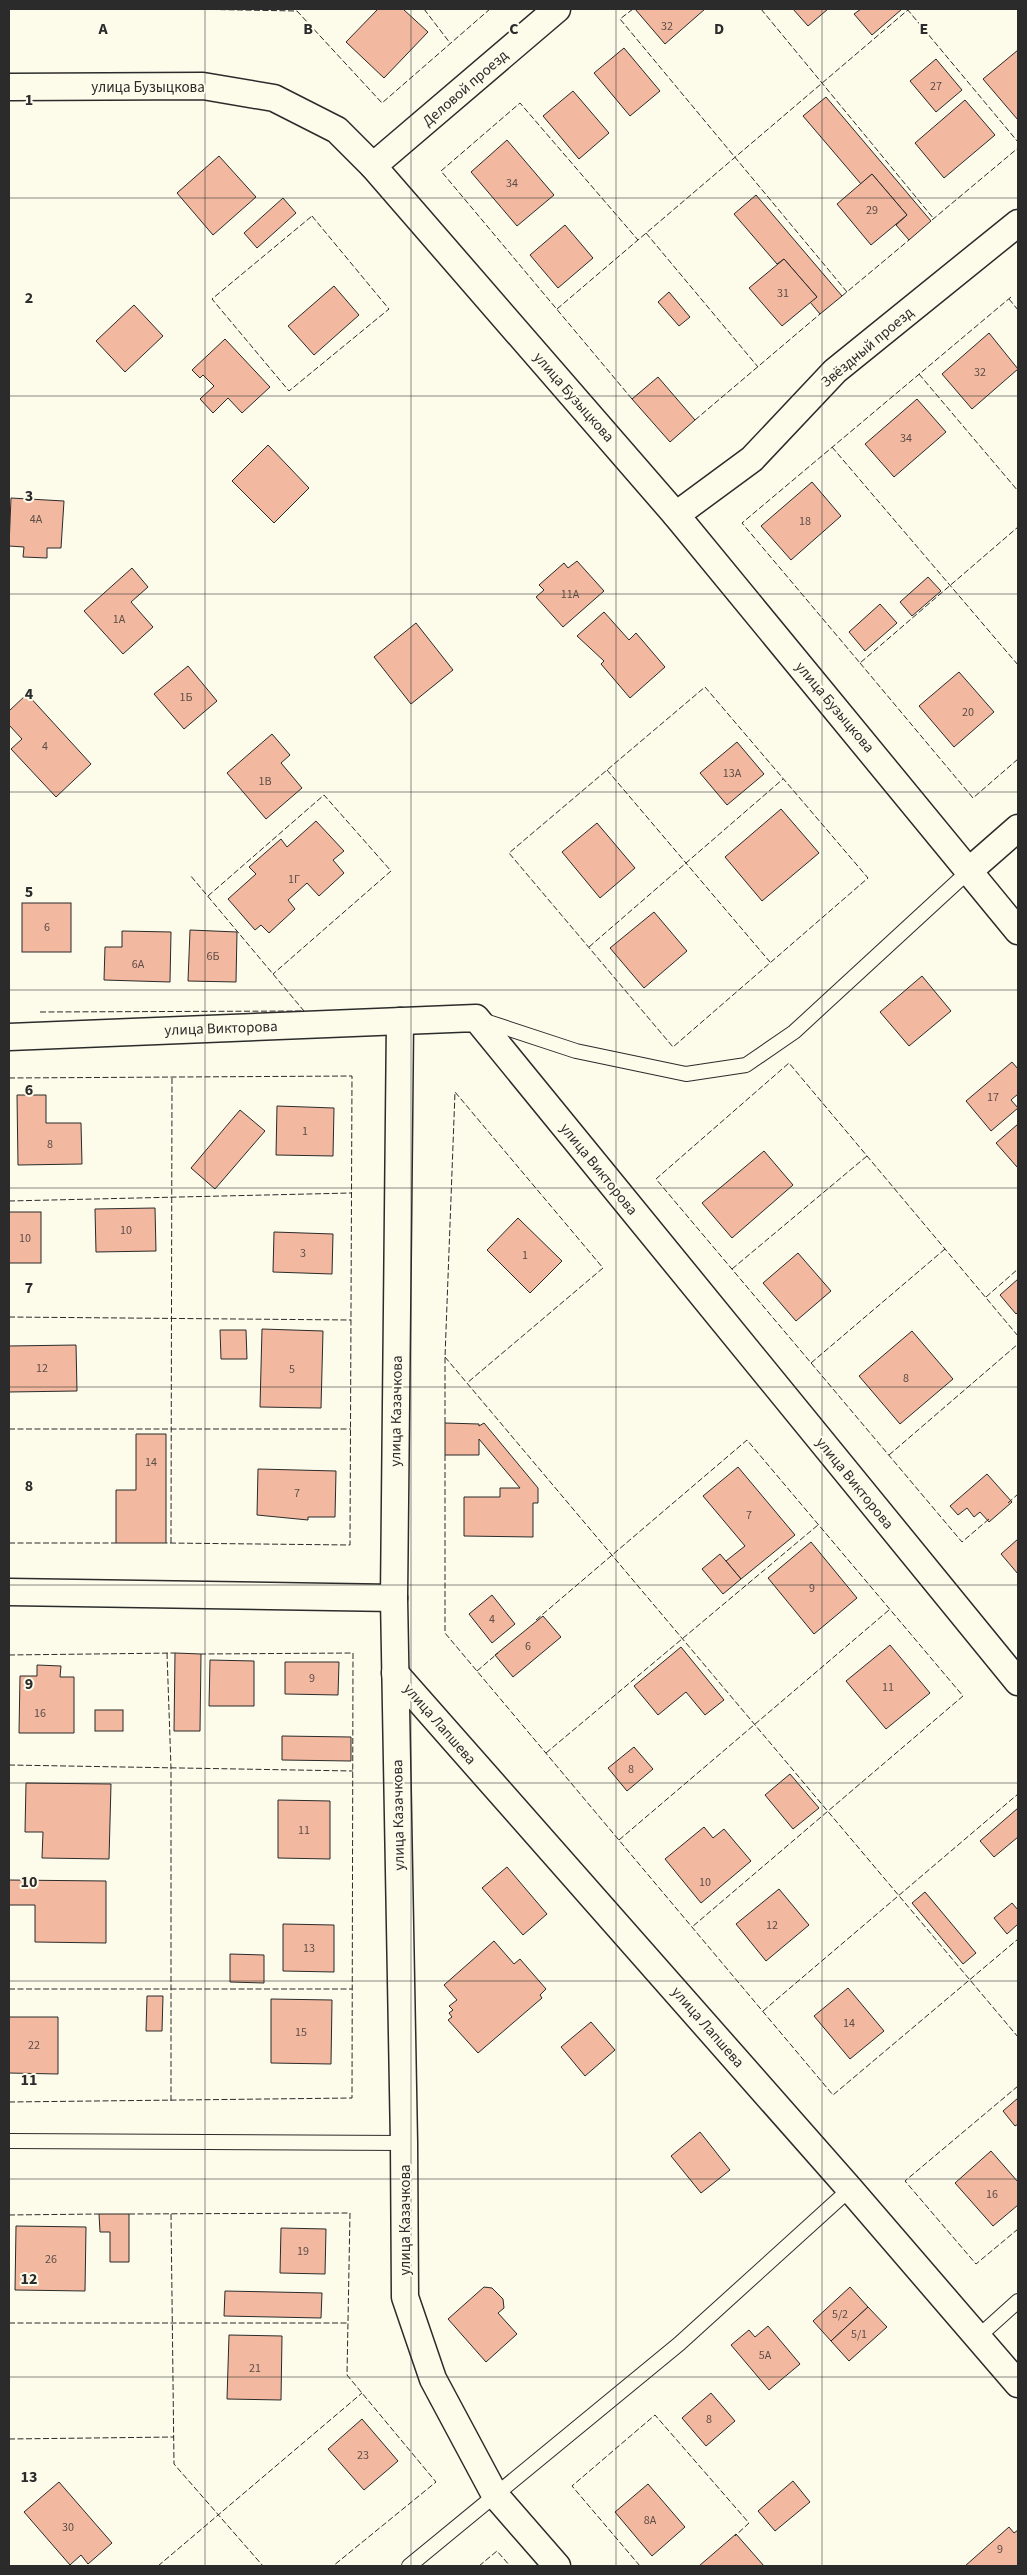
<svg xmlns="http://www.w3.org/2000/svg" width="1027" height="2575" viewBox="0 0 1027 2575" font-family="'Source Sans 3',sans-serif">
<rect width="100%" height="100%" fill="#fdfbea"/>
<g fill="#f2b8a0" stroke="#2b2b2b">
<polygon points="378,9 403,9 428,32 384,78 346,42"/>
<polygon points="635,9 705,9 665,44"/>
<polygon points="793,9 828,9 808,26"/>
<polygon points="861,9 902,9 872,35 854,14"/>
<polygon points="624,48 660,91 630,116 594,73"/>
<polygon points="1018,50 1018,120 983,79"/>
<polygon points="936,59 962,90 936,112 910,81"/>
<polygon points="573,91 609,133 579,159 543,116"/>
<polygon points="826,97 931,221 909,240 896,225 907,215 872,174 861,184 803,116"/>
<polygon points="965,100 995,135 944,178 915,143"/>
<polygon points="507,140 554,195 517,226 471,172"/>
<polygon points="219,156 256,197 213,235 177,193"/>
<polygon points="872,174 907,215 871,245 837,204"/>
<polygon points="756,195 842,296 820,314 810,302 817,297 784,259 777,264 734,214"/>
<polygon points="283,198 296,213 257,248 244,233"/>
<polygon points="565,225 593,258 558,288 530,255"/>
<polygon points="784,259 817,297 782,326 749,288"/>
<polygon points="334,286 359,315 314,355 288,326"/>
<polygon points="669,292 690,317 679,326 658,302"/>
<polygon points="134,305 163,336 125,372 96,341"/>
<polygon points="989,333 1018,369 972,409 942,374"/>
<polygon points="225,339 270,387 242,413 228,398 213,413 200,399 214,386 203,375 200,378 192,370"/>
<polygon points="658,377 695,420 670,442 632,399"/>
<polygon points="917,399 946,432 894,477 865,444"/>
<polygon points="268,445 309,488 274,523 232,481"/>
<polygon points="812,482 841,516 791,560 761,526"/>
<polygon points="11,498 64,501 61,548 47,548 47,558 23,557 24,547 9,546"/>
<polygon points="577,561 604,591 563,627 536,597 544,590 539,585 564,563 568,568"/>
<polygon points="132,568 148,587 131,602 153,627 123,654 84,611"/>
<polygon points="928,577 941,591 912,616 900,602"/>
<polygon points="880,604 897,623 865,651 849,632"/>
<polygon points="604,612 629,640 636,633 665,667 630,698 601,664 604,661 577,636"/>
<polygon points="416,623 453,670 411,704 374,657"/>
<polygon points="188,666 217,701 184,729 154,694"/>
<polygon points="959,672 994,712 954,747 919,706"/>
<polygon points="27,694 91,764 56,797 11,749 22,739 9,725 9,711"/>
<polygon points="272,734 290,755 281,763 302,788 266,819 227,773"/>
<polygon points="737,742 764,774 727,805 700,773"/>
<polygon points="781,809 819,853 762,901 725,857"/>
<polygon points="316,821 344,851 333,860 344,873 319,896 307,883 288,900 295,909 269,933 261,925 255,930 228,899 256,874 249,867 281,839 287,847"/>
<polygon points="597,823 635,868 600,898 562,852"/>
<rect x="22" y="903" width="49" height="49"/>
<polygon points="654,912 687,951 644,988 610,948"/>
<polygon points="190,930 237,932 236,982 188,981"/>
<polygon points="122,931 171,932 170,982 104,980 105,947 122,947"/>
<polygon points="922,976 951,1011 909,1046 880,1012"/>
<polygon points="1012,1062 1018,1069 1018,1094 1011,1100 1018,1108 991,1131 966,1101"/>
<polygon points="17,1095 46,1095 46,1123 81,1123 82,1164 18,1165"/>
<polygon points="277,1106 334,1108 333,1156 276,1155"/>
<polygon points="240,1110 265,1131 215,1189 191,1168"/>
<polygon points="1018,1124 1018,1166 1017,1167 996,1143"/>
<polygon points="764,1151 793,1185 732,1238 702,1203"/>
<polygon points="155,1208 156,1251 96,1252 95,1209"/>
<rect x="9" y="1212" width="32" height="51"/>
<polygon points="518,1218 562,1261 530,1293 487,1250"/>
<polygon points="274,1232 333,1234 332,1274 273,1272"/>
<polygon points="798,1253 831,1291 796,1321 763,1283"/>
<polygon points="1018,1279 1018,1312 1016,1314 1000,1295"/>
<polygon points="262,1329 323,1331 321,1408 260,1407"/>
<polygon points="220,1330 246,1330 247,1359 221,1359"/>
<polygon points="912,1331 953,1379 900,1424 859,1376"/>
<polygon points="76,1345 77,1391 9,1392 9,1346"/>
<polygon points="445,1423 479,1424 479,1426 484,1423 538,1488 538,1503 533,1503 533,1537 464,1536 464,1497 500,1497 500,1488 520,1488 479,1439 479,1455 445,1455"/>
<polygon points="136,1434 166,1434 166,1543 116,1543 116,1490 136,1490"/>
<polygon points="738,1467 795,1535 741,1579 726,1561 745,1546 703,1496"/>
<polygon points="258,1469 336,1471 335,1517 308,1517 308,1520 257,1515"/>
<polygon points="987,1474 1012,1502 989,1522 980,1512 974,1517 967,1508 958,1515 950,1506"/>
<polygon points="1018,1539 1018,1574 1001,1554"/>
<polygon points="811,1542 857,1598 814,1634 768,1578"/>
<polygon points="720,1554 741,1579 723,1594 702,1569"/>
<polygon points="492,1595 515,1624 492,1643 469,1614"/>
<polygon points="543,1616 561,1637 513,1677 495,1655"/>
<polygon points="890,1645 930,1693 886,1729 846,1681"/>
<polygon points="681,1647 724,1700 705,1715 686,1692 658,1715 634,1686"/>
<polygon points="175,1653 201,1654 200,1731 174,1731"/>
<polygon points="210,1660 254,1661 254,1706 209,1706"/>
<polygon points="285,1662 339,1662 338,1695 285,1694"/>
<polygon points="37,1665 61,1666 60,1677 74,1677 74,1733 19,1733 20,1676 37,1676"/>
<rect x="95" y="1710" width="28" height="21"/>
<polygon points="282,1736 351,1737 351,1761 282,1760"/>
<polygon points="634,1747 653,1769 627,1791 608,1768"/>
<polygon points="790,1774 819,1808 793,1829 765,1795"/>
<polygon points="26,1783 111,1784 109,1859 42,1858 43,1832 25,1832"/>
<polygon points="278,1800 330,1801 330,1859 278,1858"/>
<polygon points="1018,1808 1018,1837 994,1857 980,1841"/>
<polygon points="704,1827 713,1838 724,1829 751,1861 701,1903 665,1859"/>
<polygon points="507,1867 547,1914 523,1935 482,1888"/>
<polygon points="9,1880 106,1881 106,1943 35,1942 35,1905 9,1905"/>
<polygon points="779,1889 809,1925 766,1961 736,1924"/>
<polygon points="925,1892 976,1953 963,1964 912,1903"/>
<polygon points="1012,1903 1018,1910 1018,1924 1007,1934 994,1918"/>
<polygon points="283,1924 334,1925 334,1972 283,1971"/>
<polygon points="494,1941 514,1964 520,1959 546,1989 540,1995 542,1998 478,2053 448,2020 452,2017 449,2013 453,2010 449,2006 457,2000 444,1985"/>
<polygon points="230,1954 264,1955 264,1983 230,1982"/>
<polygon points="848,1988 884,2031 850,2059 814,2016"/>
<polygon points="147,1996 163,1996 162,2031 146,2031"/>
<polygon points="271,1999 332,2000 331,2064 271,2063"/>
<polygon points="9,2017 58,2017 58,2074 9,2073"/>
<polygon points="591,2022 615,2050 585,2076 561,2047"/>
<polygon points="1018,2098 1018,2124 1015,2126 1003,2111"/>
<polygon points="700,2132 730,2170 701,2193 671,2156"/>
<polygon points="991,2151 1018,2182 1018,2205 993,2226 955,2183"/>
<polygon points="99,2214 129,2214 129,2262 110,2262 110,2232 100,2232"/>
<polygon points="16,2226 86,2227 85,2291 15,2290"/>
<polygon points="281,2228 326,2229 325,2274 280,2273"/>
<polygon points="484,2287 492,2288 503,2299 504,2308 498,2313 517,2334 486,2362 448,2319"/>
<polygon points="850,2287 868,2307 831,2341 813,2321"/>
<polygon points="225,2291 322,2293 321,2318 224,2316"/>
<polygon points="868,2307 887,2327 849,2361 831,2341"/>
<polygon points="768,2326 800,2364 769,2390 731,2345 749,2330 755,2337"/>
<polygon points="229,2335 282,2336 281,2400 227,2399"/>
<polygon points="711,2393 735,2421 706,2446 682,2418"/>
<polygon points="362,2419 398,2461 364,2490 328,2449"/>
<polygon points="793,2481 810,2502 775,2531 758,2511"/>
<polygon points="59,2482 112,2543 88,2564 81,2555 70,2565 24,2512"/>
<polygon points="648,2484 685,2527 652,2556 615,2512"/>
<polygon points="1009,2527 1014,2533 1018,2530 1018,2566 965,2566"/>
<polygon points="736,2534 764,2566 699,2566"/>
</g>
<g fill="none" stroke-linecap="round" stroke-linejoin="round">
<defs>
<g id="lane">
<polyline points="482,1020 576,1051 686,1074 746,1065 794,1032 970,870"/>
<polyline points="9,2141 404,2143"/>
<polyline points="978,2337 1018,2301"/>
<polyline points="409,2566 679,2344 850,2189"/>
</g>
<g id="street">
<polyline points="9,87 203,86 274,98 337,130 373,166 676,515 1018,931"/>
<polyline points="373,166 557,9"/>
<polyline points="676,515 752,459 835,371 1018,223"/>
<polyline points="970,870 1018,828"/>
<polyline points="400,1021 394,1598 404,2143 405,2297 433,2379 495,2495 557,2566"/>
<polyline points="9,1037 476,1018 1018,1682"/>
<polyline points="9,1592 394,1598"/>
<polyline points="395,1673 850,2189 1018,2384"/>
</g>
</defs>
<use href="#lane" stroke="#2b2b2b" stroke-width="16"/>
<use href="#street" stroke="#2b2b2b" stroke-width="29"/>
<use href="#lane" stroke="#fdfbea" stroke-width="14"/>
<use href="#street" stroke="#fdfbea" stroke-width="26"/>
<g stroke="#2b2b2b" stroke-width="1" stroke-dasharray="6 2.5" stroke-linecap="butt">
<polyline points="186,9 297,11 382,103 490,9"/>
<polyline points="424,9 450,43"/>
<polyline points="633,9 620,19 847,292"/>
<polyline points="761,9 934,219"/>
<polyline points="907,9 1018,142"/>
<polygon points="312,216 389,309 289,391 212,299"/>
<polyline points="932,220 1018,148"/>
<polyline points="646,233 758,367"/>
<polyline points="842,296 909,240"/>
<polyline points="1011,297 742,523 860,663 1018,527"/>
<polyline points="1009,299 1018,310"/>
<polyline points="557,309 909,9"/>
<polyline points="919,374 1018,491"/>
<polyline points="632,399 441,171 520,103 638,240"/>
<polyline points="695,420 820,314"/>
<polyline points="832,447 1018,665"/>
<polyline points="860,663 973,798 1018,759"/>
<polygon points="705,687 868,878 673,1047 509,853"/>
<polyline points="607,770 770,962"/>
<polyline points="208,896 324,795 391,871 273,974"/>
<polyline points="589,947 783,779"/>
<polyline points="40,1012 304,1011 190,875"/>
<polyline points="9,1078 352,1076 350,1545 166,1543"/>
<polyline points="9,1201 351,1193"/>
<polyline points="732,1269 867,1156"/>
<polyline points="986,1297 1018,1269"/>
<polyline points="9,1317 351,1320"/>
<polyline points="445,1357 1018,2037"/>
<polyline points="811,1363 945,1249"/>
<polyline points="445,1423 445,1357 455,1092 603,1268 467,1383"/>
<polyline points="9,1429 351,1429"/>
<polyline points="445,1455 445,1633 833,2095 1018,1939"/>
<polyline points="889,1455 1018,1344"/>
<polyline points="1008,1503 1018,1494"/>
<polyline points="989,1519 962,1542 656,1179 789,1063 1018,1336"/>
<polyline points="9,1543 116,1543"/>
<polyline points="171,1543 172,1076"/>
<polyline points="536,1620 747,1440 963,1696 692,1927"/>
<polyline points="167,1653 171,1768 171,2101"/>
<polyline points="9,1655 175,1653"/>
<polyline points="477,1671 498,1653"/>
<polyline points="546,1753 818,1525"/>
<polyline points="9,1765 353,1771"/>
<polyline points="619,1840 889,1610"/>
<polyline points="9,1989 352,1989"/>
<polyline points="763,2011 1018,1794"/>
<polyline points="1018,2086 905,2181 976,2264 1018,2229"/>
<polyline points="9,2102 352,2098 353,1653 201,1654"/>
<polyline points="129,2214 350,2213 347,2375 436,2482 333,2566"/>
<polyline points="171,2214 174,2464 263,2566"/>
<polyline points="9,2215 99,2214"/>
<polyline points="9,2323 348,2323"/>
<polyline points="9,2439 174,2437"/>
<polyline points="158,2566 362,2393"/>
<polyline points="479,2566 497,2551 510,2566"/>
<polyline points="640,2566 572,2486 655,2415 749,2523 735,2536"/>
</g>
</g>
<path fill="none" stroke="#2b2b2b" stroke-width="1" stroke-opacity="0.55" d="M205 9V2566M411 9V2566M616 9V2566M822 9V2566M9 198H1018M9 396H1018M9 594H1018M9 792H1018M9 990H1018M9 1188H1018M9 1387H1018M9 1585H1018M9 1783H1018M9 1981H1018M9 2179H1018M9 2377H1018"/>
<g text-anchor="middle" stroke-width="4" stroke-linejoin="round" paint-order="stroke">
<g font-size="12" fill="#5d4e48">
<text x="667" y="30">32</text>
<text x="936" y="90">27</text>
<text x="512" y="187">34</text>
<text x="872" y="214">29</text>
<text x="783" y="297">31</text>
<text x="980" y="376">32</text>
<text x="906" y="442">34</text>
<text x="36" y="523">4А</text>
<text x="805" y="525">18</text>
<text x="570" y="598">11А</text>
<text x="119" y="623">1А</text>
<text x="186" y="701">1Б</text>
<text x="968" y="716">20</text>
<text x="45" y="750">4</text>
<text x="732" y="777">13А</text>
<text x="265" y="785">1В</text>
<text x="294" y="883">1Г</text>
<text x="47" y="931">6</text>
<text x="213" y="960">6Б</text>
<text x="138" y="968">6А</text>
<text x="993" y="1101">17</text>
<text x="305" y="1135">1</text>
<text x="50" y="1148">8</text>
<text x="126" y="1234">10</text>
<text x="25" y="1242">10</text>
<text x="303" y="1257">3</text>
<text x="525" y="1259">1</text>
<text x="42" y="1372">12</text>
<text x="292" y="1373">5</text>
<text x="906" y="1382">8</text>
<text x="151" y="1466">14</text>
<text x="297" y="1497">7</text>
<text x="749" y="1519">7</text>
<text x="812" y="1592">9</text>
<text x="492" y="1623">4</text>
<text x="528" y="1650">6</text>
<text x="312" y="1682">9</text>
<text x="888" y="1691">11</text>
<text x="40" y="1717">16</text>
<text x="631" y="1773">8</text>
<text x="304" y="1834">11</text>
<text x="705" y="1886">10</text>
<text x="772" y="1929">12</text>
<text x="309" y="1952">13</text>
<text x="849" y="2027">14</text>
<text x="301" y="2036">15</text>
<text x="34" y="2049">22</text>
<text x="992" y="2198">16</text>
<text x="303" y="2255">19</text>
<text x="51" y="2263">26</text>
<text x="840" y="2318">5/2</text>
<text x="859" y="2338">5/1</text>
<text x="765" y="2359">5А</text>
<text x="255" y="2372">21</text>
<text x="709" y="2423">8</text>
<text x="363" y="2459">23</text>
<text x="650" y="2524">8А</text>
<text x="68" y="2531">30</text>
<text x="1000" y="2553">9</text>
</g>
<g font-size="15" fill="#2b2b2b" stroke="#fdfbea">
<text x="148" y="92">улица Бузыцкова</text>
<text transform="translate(465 88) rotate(-41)" y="5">Деловой проезд</text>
<text transform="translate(867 347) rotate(-40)" y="5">Звёздный проезд</text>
<text transform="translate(574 397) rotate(49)" y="5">улица Бузыцкова</text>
<text transform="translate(835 707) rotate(50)" y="5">улица Бузыцкова</text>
<text transform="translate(221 1028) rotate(-2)" y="5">улица Викторова</text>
<text transform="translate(599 1169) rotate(51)" y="5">улица Викторова</text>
<text transform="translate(396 1411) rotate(-89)" y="5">улица Казачкова</text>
<text transform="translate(855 1483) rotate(51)" y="5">улица Викторова</text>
<text transform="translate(440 1724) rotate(49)" y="5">улица Лапшева</text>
<text transform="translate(398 1815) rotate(-91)" y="5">улица Казачкова</text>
<text transform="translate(708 2027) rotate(49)" y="5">улица Лапшева</text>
<text transform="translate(405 2220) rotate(-90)" y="5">улица Казачкова</text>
</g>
</g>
<g font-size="16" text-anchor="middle" font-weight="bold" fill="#2b2b2b" stroke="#fdfbea" stroke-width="4" stroke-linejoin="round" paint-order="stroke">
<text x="103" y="34">A</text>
<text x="308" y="34">B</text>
<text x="514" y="34">C</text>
<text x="719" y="34">D</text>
<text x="924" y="34">E</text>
<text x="29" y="105">1</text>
<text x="29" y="303">2</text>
<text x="29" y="501">3</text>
<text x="29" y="699">4</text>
<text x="29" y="897">5</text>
<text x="29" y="1095">6</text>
<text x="29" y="1293">7</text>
<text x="29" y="1491">8</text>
<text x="29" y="1689">9</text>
<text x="29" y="1887">10</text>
<text x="29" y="2085">11</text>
<text x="29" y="2284">12</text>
<text x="29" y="2482">13</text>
</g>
<rect width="1027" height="2575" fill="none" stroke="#2b2b2b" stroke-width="20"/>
</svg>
